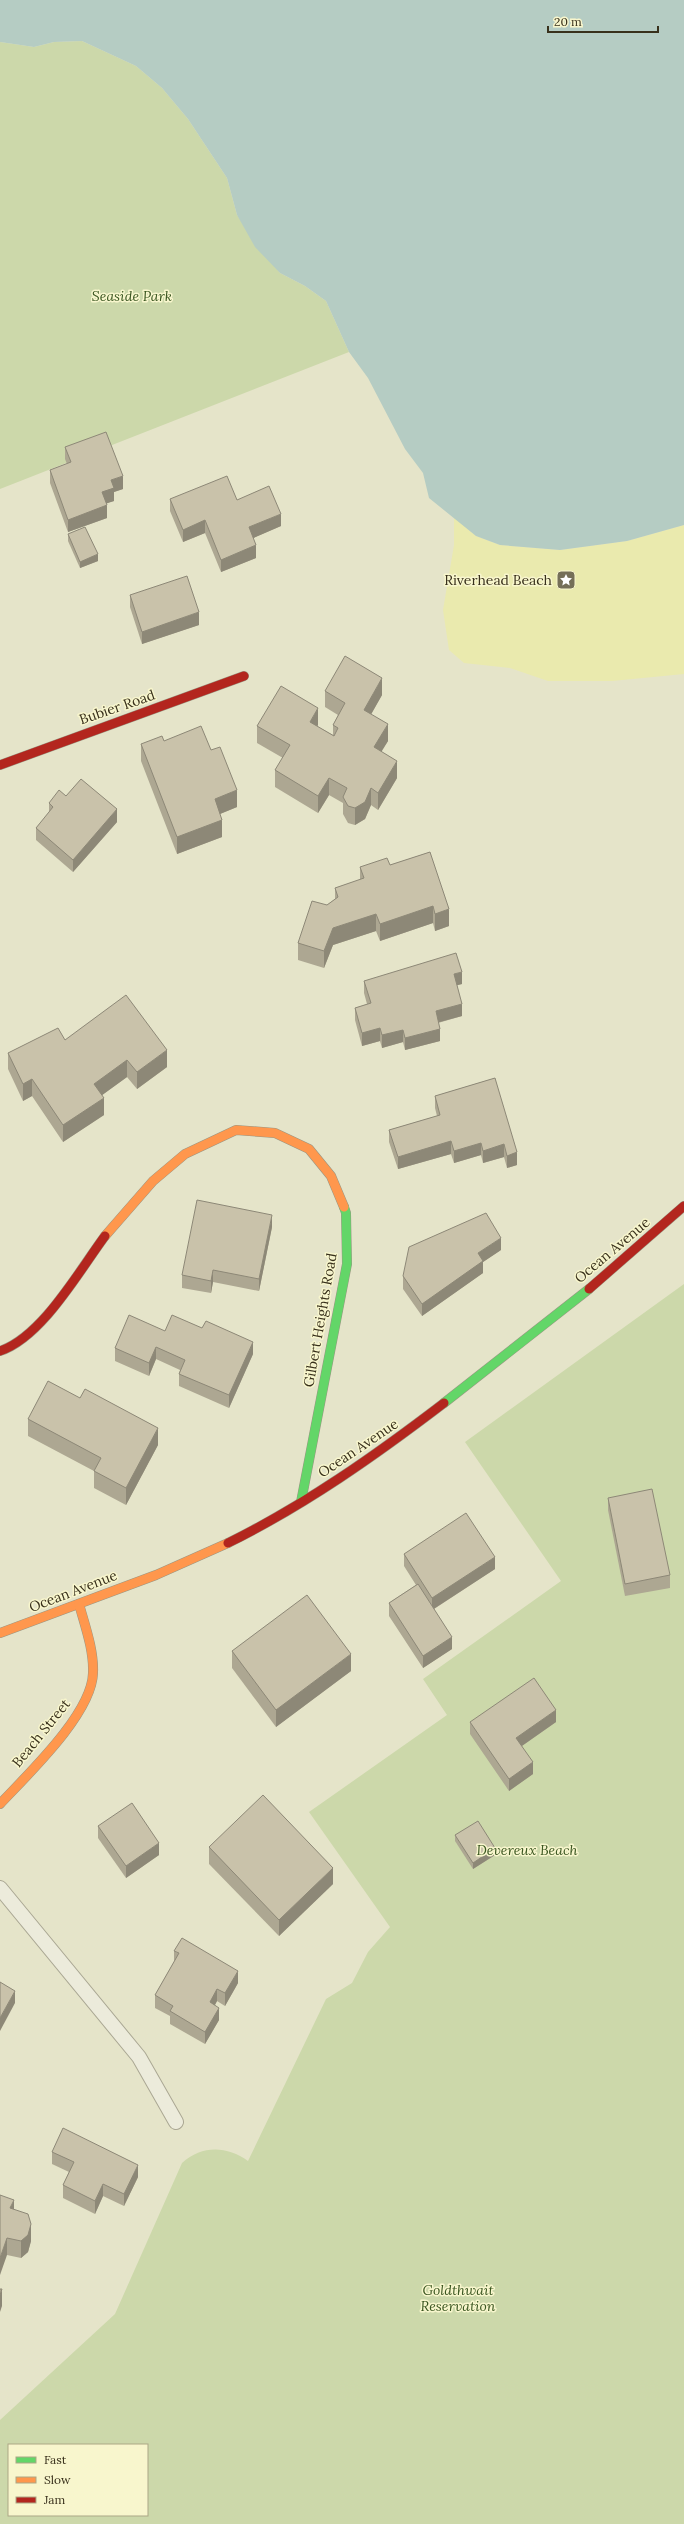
<svg xmlns="http://www.w3.org/2000/svg" width="684" height="2524" viewBox="0 0 684 2524" font-family="Lora,serif">
<rect width="100%" height="100%" fill="#e5e4c9"/>
<g fill="#ccd8aa" fill-rule="evenodd">
<polygon points="82,41 136,66 162,88 188,119 227,178 237,215 280,273 305,286 326,301 349,352 0,489 0,42 34,47 54,42"/>
<path d="M684 1284V2524H0V2420L115 2314 182 2163C202 2145 227 2146 248 2161L326 1999 352 1983 368 1952 390 1927 309 1812 447 1715 423 1679 561 1581 465 1442ZM9 2445H147V2515H9Z"/>
</g>
<polygon fill="#eaeaae" points="454,517 476,536 500,545 560,550 627,541 684,525 684,674 612,681 548,681 510,668 464,663 449,650 443,610 454,545"/>
<polygon fill="#b5ccc3" points="0,0 684,0 684,525 627,541 560,550 500,545 476,536 429,498 423,473 405,449 368,378 349,352 326,301 305,286 280,273 255,247 237,215 227,178 188,119 162,88 136,66 82,41 54,42 34,47 0,42"/>
<g fill="none" stroke-linecap="round" stroke-linejoin="round">
<defs>
<polyline id="lane" points="0,1888 139,2057 176,2122"/>
<g id="fast">
<polyline points="444,1403 589,1289"/>
<polyline points="301,1502 347,1264 346,1213 344,1207"/>
</g>
<g id="slow">
<polyline points="105,1236 153,1181 185,1154 236,1130 275,1133 309,1149 331,1176 344,1207"/>
<polyline points="0,1633 156,1575 228,1543"/>
<path d="M0 1804C27 1775 92 1714 93 1673 94 1650 85 1626 79 1604"/>
</g>
<g id="jam">
<polyline points="0,765 244,676"/>
<polyline points="589,1289 684,1206"/>
<path d="M0 1351C42 1337 79 1271 105 1236"/>
<path d="M228 1543C305 1505 376 1455 444 1403"/>
</g>
</defs>
<use href="#lane" stroke="#aaa793" stroke-width="16"/>
<use href="#fast" stroke="#999683" stroke-width="10"/>
<use href="#slow" stroke="#999683" stroke-width="10"/>
<use href="#jam" stroke="#999683" stroke-width="10"/>
<use href="#lane" stroke="#ecebdb" stroke-width="14"/>
<use href="#fast" stroke="#63d668" stroke-width="9"/>
<use href="#slow" stroke="#ff974d" stroke-width="9"/>
<use href="#jam" stroke="#b3261e" stroke-width="9"/>
</g>
<g fill="#ada792">
<polygon points="65,447 123,489 114,492 114,501 106,503 107,518 68,532 50,483 50,470 67,464 65,459"/>
<polygon points="170,499 237,500 281,526 253,538 256,558 221,572 205,533 183,542 170,511"/>
<polygon points="68,534 98,561 80,568 68,541"/>
<polygon points="130,595 199,625 142,644 130,607"/>
<polygon points="325,691 382,695 371,714 388,741 381,751 397,778 378,810 371,805 365,819 355,825 348,823 343,814 343,803 329,795 318,813 275,787 275,770 283,758 257,743 257,726 318,725 317,726 333,735 333,725 338,715 325,707"/>
<polygon points="164,741 211,750 237,807 220,814 222,837 177,854 141,761 141,744"/>
<polygon points="66,796 117,822 73,872 36,840 36,828 49,813 49,803"/>
<polygon points="430,852 449,926 435,931 433,923 380,941 376,931 333,945 324,968 298,960 298,943 327,905 335,899 335,888 360,880 360,867 390,865"/>
<polygon points="364,981 462,984 457,985 462,1016 438,1023 440,1041 405,1050 403,1042 382,1048 380,1041 362,1046 355,1020 355,1008 367,1004 364,993"/>
<polygon points="65,1040 167,1067 137,1089 127,1077 102,1095 104,1115 63,1142 32,1096 23,1101 8,1069 8,1053"/>
<polygon points="495,1078 517,1165 507,1168 504,1157 483,1163 481,1155 454,1163 451,1154 398,1169 389,1142 389,1130 437,1116 435,1108 435,1096"/>
<polygon points="272,1227 259,1291 213,1282 211,1293 182,1288 182,1275"/>
<polygon points="501,1250 483,1262 483,1273 422,1316 403,1289 403,1276"/>
<polygon points="165,1331 253,1354 229,1408 179,1386 179,1374 180,1370 156,1359 149,1376 115,1361 115,1348"/>
<polygon points="28,1419 158,1445 126,1505 94,1488 94,1471 28,1436"/>
<polygon points="608,1498 670,1575 670,1588 625,1596 608,1510"/>
<polygon points="404,1554 495,1569 434,1609 452,1649 423,1668 389,1616 389,1603 416,1585 404,1566"/>
<polygon points="232,1651 351,1671 276,1727 232,1668"/>
<polygon points="470,1722 556,1722 522,1746 533,1774 509,1791 470,1734"/>
<polygon points="98,1826 159,1855 126,1878 98,1838"/>
<polygon points="455,1835 495,1855 473,1869 455,1841"/>
<polygon points="209,1847 333,1884 279,1936 209,1864"/>
<polygon points="174,1951 238,1983 225,2006 217,2001 215,2005 219,2020 205,2044 170,2024 170,2016 155,2008 155,1995 174,1962"/>
<polygon points="52,2152 138,2177 124,2206 103,2196 95,2214 63,2198 63,2185 69,2172 52,2164"/>
<polygon points="0,2195 14,2209 31,2241 28,2252 21,2258 7,2255"/>
</g>
<g fill="#8d8877">
<polygon points="123,476 123,489 114,492 114,501 102,505 102,492 111,480"/>
<polygon points="107,505 107,518 68,532 68,520"/>
<polygon points="281,514 281,526 249,540 249,527"/>
<polygon points="205,520 205,533 183,542 183,530"/>
<polygon points="256,545 256,558 221,572 221,560"/>
<polygon points="98,554 98,561 80,568 80,562"/>
<polygon points="199,612 199,625 142,644 142,632"/>
<polygon points="382,678 382,695 364,727 364,710"/>
<polygon points="318,708 318,725 310,739 310,722"/>
<polygon points="388,724 388,741 374,764 374,747"/>
<polygon points="397,761 397,778 378,810 378,793"/>
<polygon points="329,778 329,795 318,813 318,796"/>
<polygon points="371,788 371,805 365,819 355,825 355,808"/>
<polygon points="237,790 237,807 215,816 215,799"/>
<polygon points="117,809 117,822 73,872 73,860"/>
<polygon points="222,820 222,837 177,854 177,837"/>
<polygon points="433,906 433,923 380,941 380,924"/>
<polygon points="449,909 449,926 435,931 435,914"/>
<polygon points="376,914 376,931 333,945 324,968 324,951 333,928"/>
<polygon points="462,972 462,984 454,986 454,974"/>
<polygon points="462,1004 462,1016 436,1023 436,1011"/>
<polygon points="380,1028 380,1041 362,1046 362,1033"/>
<polygon points="440,1029 440,1041 405,1050 405,1038"/>
<polygon points="403,1030 403,1042 382,1048 382,1035"/>
<polygon points="167,1050 167,1067 137,1089 137,1072"/>
<polygon points="127,1060 127,1077 94,1101 94,1084"/>
<polygon points="32,1079 32,1096 23,1101 23,1084"/>
<polygon points="104,1098 104,1115 63,1142 63,1125"/>
<polygon points="451,1141 451,1154 398,1169 398,1157"/>
<polygon points="481,1143 481,1155 454,1163 454,1151"/>
<polygon points="504,1144 504,1157 483,1163 483,1151"/>
<polygon points="517,1152 517,1165 507,1168 507,1156"/>
<polygon points="272,1215 272,1227 259,1291 259,1279"/>
<polygon points="501,1238 501,1250 483,1262 483,1273 422,1316 422,1304 478,1253"/>
<polygon points="213,1270 213,1282 211,1293 211,1281"/>
<polygon points="253,1342 253,1354 229,1408 229,1395"/>
<polygon points="156,1347 156,1359 149,1376 149,1363"/>
<polygon points="158,1428 158,1445 126,1505 126,1488"/>
<polygon points="495,1557 495,1569 432,1610 432,1598"/>
<polygon points="452,1637 452,1649 423,1668 423,1656"/>
<polygon points="351,1654 351,1671 276,1727 276,1710"/>
<polygon points="556,1710 556,1722 516,1750 516,1738"/>
<polygon points="533,1762 533,1774 509,1791 509,1779"/>
<polygon points="159,1843 159,1855 126,1878 126,1866"/>
<polygon points="495,1848 495,1855 473,1869 473,1863"/>
<polygon points="333,1868 333,1884 279,1936 279,1920"/>
<polygon points="238,1971 238,1983 225,2006 225,1993"/>
<polygon points="217,1989 217,2001 210,2014 210,2002"/>
<polygon points="15,1991 15,2003 0,2031 0,2018"/>
<polygon points="219,2008 219,2020 205,2044 205,2032"/>
<polygon points="138,2165 138,2177 124,2206 124,2194"/>
<polygon points="103,2184 103,2196 95,2214 95,2201"/>
<polygon points="14,2200 14,2217 10,2208"/>
<polygon points="31,2224 31,2241 28,2252 21,2258 21,2241"/>
<polygon points="7,2238 7,2255 0,2275 0,2258"/>
<polygon points="2,2289 2,2306 0,2312 0,2295"/>
</g>
<g fill="#c9c2aa" stroke="#8d8877">
<polygon points="106,432 123,476 111,480 114,488 102,492 107,505 68,520 50,470 71,462 65,447"/>
<polygon points="227,476 237,500 269,486 281,514 249,527 256,545 221,560 205,520 183,530 170,499"/>
<polygon points="85,527 98,554 80,562 68,534"/>
<polygon points="187,576 199,612 142,632 130,595"/>
<polygon points="345,656 382,678 364,710 388,724 374,747 397,761 378,793 371,788 365,802 355,808 348,806 343,797 347,788 329,778 318,796 275,770 290,745 257,726 281,686 318,708 310,722 334,736 338,728 333,725 345,703 325,691"/>
<polygon points="201,726 211,750 220,747 237,790 215,799 222,820 177,837 141,744 162,736 164,741"/>
<polygon points="81,779 117,809 73,860 36,828 53,807 49,803 59,790 66,796"/>
<polygon points="430,852 449,909 435,914 433,906 380,924 376,914 333,928 324,951 298,943 312,901 327,905 338,897 335,888 364,878 360,867 387,858 390,865"/>
<polygon points="456,953 462,972 454,974 462,1004 436,1011 440,1029 405,1038 403,1030 382,1035 380,1028 362,1033 355,1008 371,1003 364,981"/>
<polygon points="126,995 167,1050 137,1072 127,1060 94,1084 104,1098 63,1125 32,1079 23,1084 8,1053 58,1028 65,1040"/>
<polygon points="495,1078 517,1152 507,1156 504,1144 483,1151 481,1143 454,1151 451,1141 398,1157 389,1130 440,1115 435,1096"/>
<polygon points="197,1200 272,1215 259,1279 213,1270 211,1281 182,1275"/>
<polygon points="486,1213 501,1238 478,1253 483,1261 422,1304 403,1276 409,1247"/>
<polygon points="129,1315 165,1331 172,1315 202,1328 206,1321 253,1342 229,1395 179,1374 185,1360 156,1347 149,1363 115,1348"/>
<polygon points="48,1381 80,1398 85,1389 158,1428 126,1488 94,1471 101,1458 28,1419"/>
<polygon points="652,1489 670,1575 625,1584 608,1498"/>
<polygon points="466,1513 495,1557 432,1598 404,1554"/>
<polygon points="418,1584 452,1637 423,1656 389,1603"/>
<polygon points="307,1595 351,1654 276,1710 232,1651"/>
<polygon points="534,1678 556,1710 516,1738 533,1762 509,1779 470,1722"/>
<polygon points="263,1795 333,1868 279,1920 209,1847"/>
<polygon points="132,1803 159,1843 126,1866 98,1826"/>
<polygon points="478,1821 495,1848 473,1863 455,1835"/>
<polygon points="182,1938 238,1971 225,1993 217,1989 210,2002 219,2008 205,2032 170,2011 173,2006 155,1995 179,1953 174,1951"/>
<polygon points="0,1982 15,1991 0,2018"/>
<polygon points="63,2128 138,2165 124,2194 103,2184 95,2201 63,2185 74,2162 52,2152"/>
<polygon points="0,2195 14,2200 10,2208 28,2214 31,2224 28,2235 21,2241 7,2238 0,2258"/>
<polygon points="0,2289 2,2289 0,2295"/>
</g>
<defs>
<symbol id="sight-square" viewBox="-11 -11 22 22"><rect x="-9" y="-9" width="18" height="18" rx="4" fill="#756f58" stroke="#f8f6cd"/><path d="M0-6L1.8-2.2L6-1.7L2.9 1.2L3.7 5.4L0 3.3L-3.7 5.4L-2.9 1.2L-6-1.7L-1.8-2.2Z" fill="#fff"/></symbol>
</defs>
<g fill-rule="evenodd">
<use href="#sight-square" x="555" y="569" width="22" height="22"/>
</g>
<g text-anchor="middle" stroke-width="3" stroke-linejoin="round" paint-order="stroke">
<g font-size="14" font-style="italic" fill="#3a5620" stroke="#f8f6cd">
<text x="132" y="301">Seaside Park</text>
<text x="527" y="1855">Devereux Beach</text>
<text x="458" y="2295">Goldthwait<tspan x="458" dy="16">Reservation</tspan></text>
</g>
<g font-size="14" fill="#38301b" stroke="#f8f6cd" text-anchor="end">
<text x="552" y="585">Riverhead Beach</text>
</g>
<g font-size="14" fill="#38301b" stroke="#f8f6cd">
<text transform="translate(117 707) rotate(-19)" y="5">Bubier Road</text>
<text transform="translate(612 1250) rotate(-40)" y="5">Ocean Avenue</text>
<text transform="translate(320 1320) rotate(-80)" y="5">Gilbert Heights Road</text>
<text transform="translate(358 1448) rotate(-34)" y="5">Ocean Avenue</text>
<text transform="translate(73 1591) rotate(-21)" y="5">Ocean Avenue</text>
<text transform="translate(41 1733) rotate(-51)" y="5">Beach Street</text>
</g>
</g>
<rect x="8" y="2444" width="140" height="72" fill="#f8f6cd" stroke="#aba786"/>
<rect x="16" y="2457" width="20" height="6" fill="#63d668" stroke="#aba786"/>
<text x="44" y="2464" font-size="12" fill="#38301b">Fast</text>
<rect x="16" y="2477" width="20" height="6" fill="#ff974d" stroke="#aba786"/>
<text x="44" y="2484" font-size="12" fill="#38301b">Slow</text>
<rect x="16" y="2497" width="20" height="6" fill="#b3261e" stroke="#aba786"/>
<text x="44" y="2504" font-size="12" fill="#38301b">Jam</text>
<path d="M548 26v6h110v-6" fill="none" stroke="#38301b" stroke-width="2"/>
<text x="554" y="26" font-size="12" fill="#38301b" stroke="#f8f6cd" stroke-width="3" paint-order="stroke">20 m</text>
</svg>
